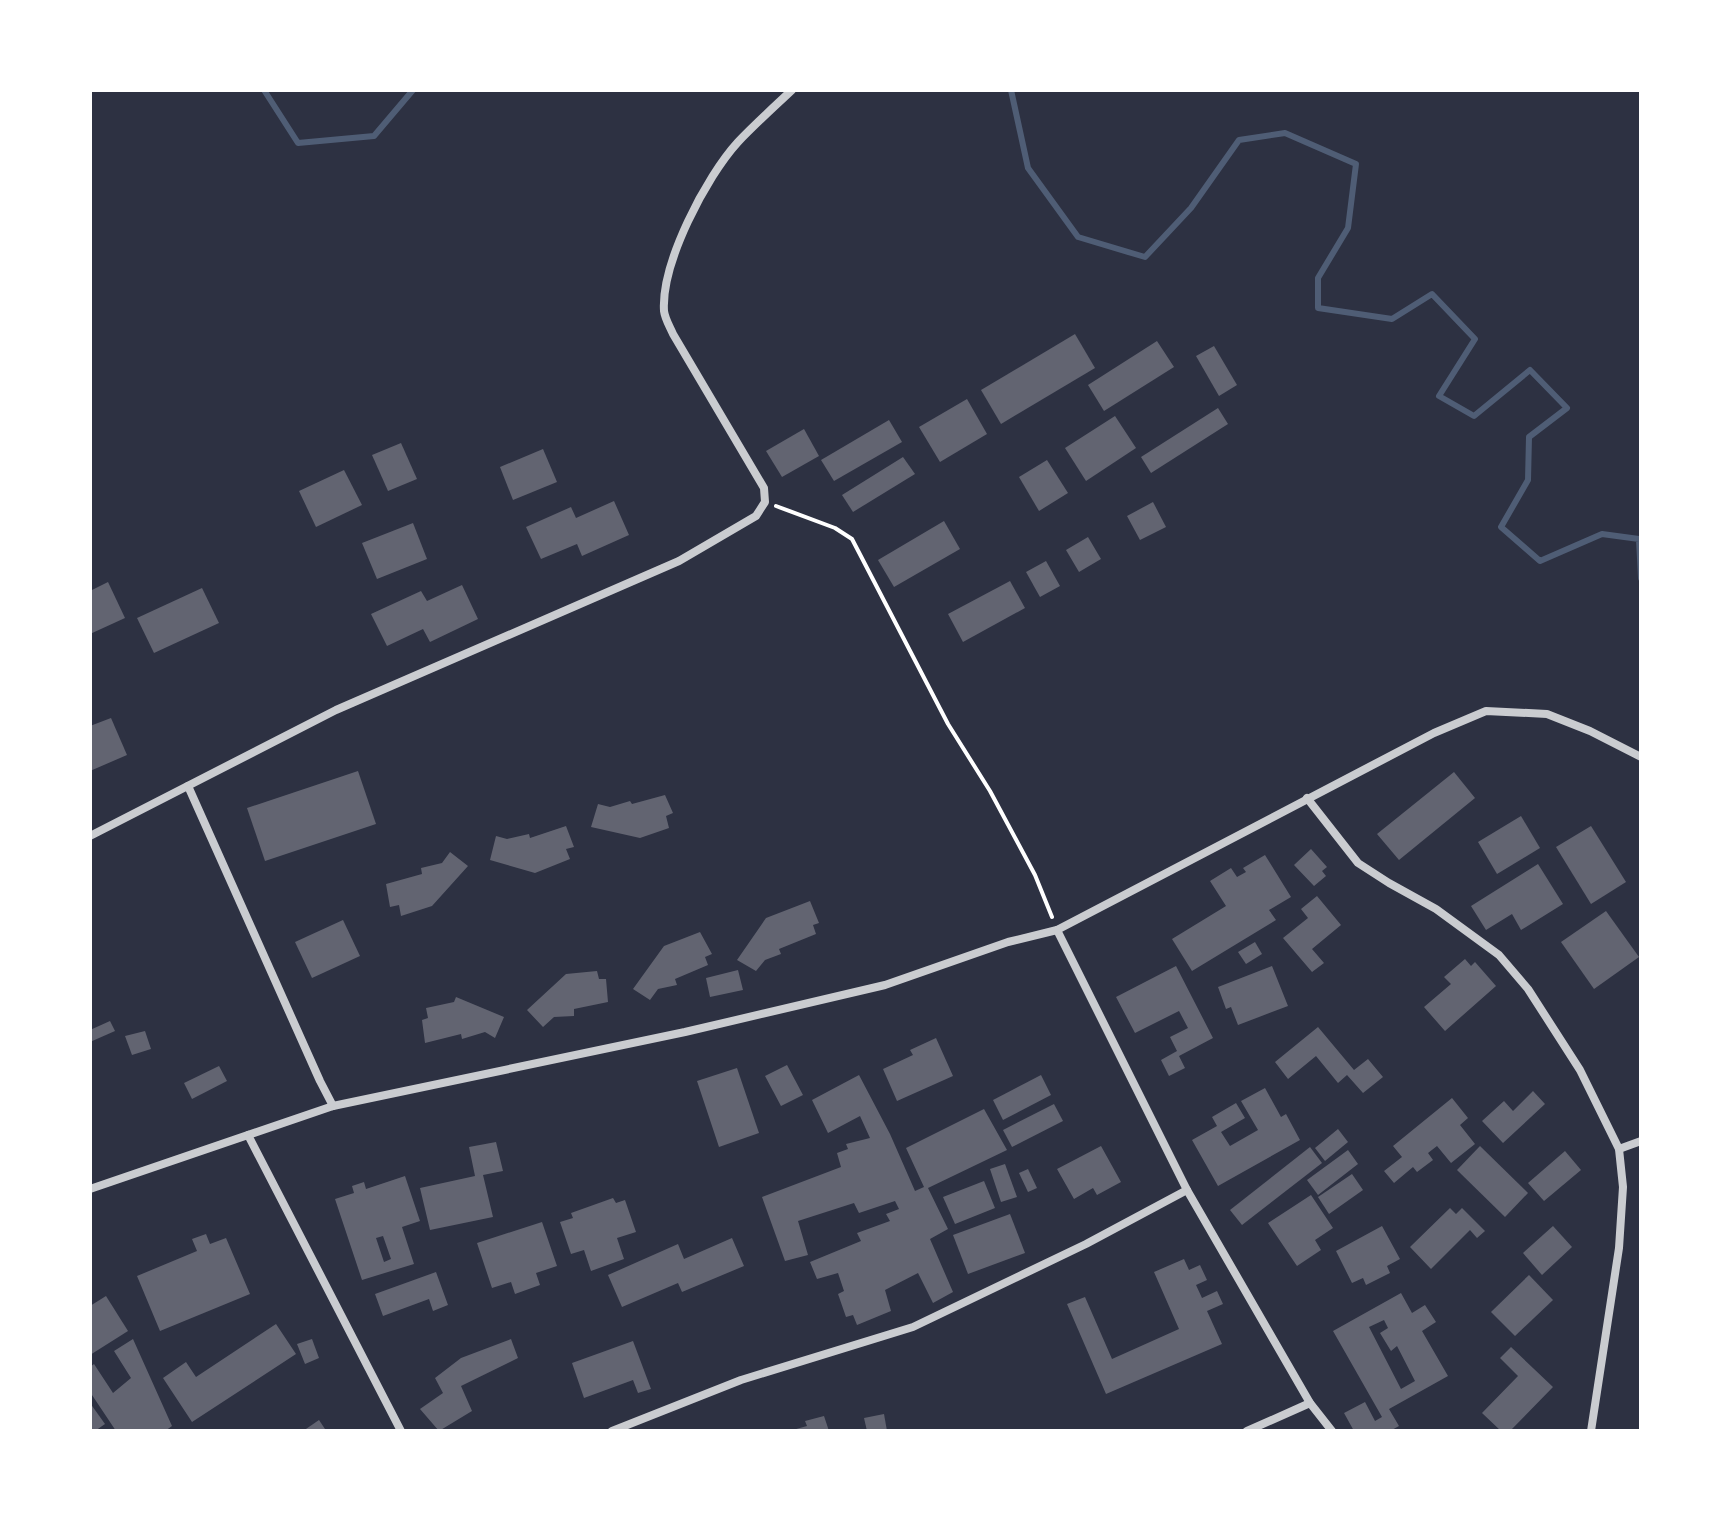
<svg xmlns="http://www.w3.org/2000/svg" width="1731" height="1521" viewBox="0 0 1731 1521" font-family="Roboto,sans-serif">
<rect width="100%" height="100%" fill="#2d3142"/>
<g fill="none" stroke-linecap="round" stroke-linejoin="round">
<g stroke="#4f5d75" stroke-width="6">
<polyline points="264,90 298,143 374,136 413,90"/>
<polyline points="1011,90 1028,168 1078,237 1145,257 1191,208 1239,140 1285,133 1356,164 1348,228 1318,278 1318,308 1392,319 1432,294 1475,339 1439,396 1474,416 1530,370 1567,408 1529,437 1528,480 1501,527 1540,561 1602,534 1639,539 1641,578"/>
</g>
</g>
<g fill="#626471" fill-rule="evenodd">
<polygon points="1075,334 1095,368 1001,424 981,390"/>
<polygon points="1157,341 1174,367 1104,411 1088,385"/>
<polygon points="1214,346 1237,385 1219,396 1196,356"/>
<polygon points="967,399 987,434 940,462 919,427"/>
<polygon points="1218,408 1228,424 1151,473 1141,457"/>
<polygon points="1115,416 1136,448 1086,481 1065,448"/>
<polygon points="889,420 902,442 834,481 821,460"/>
<polygon points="804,429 819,456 782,477 766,451"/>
<polygon points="401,443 417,479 388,491 372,455"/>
<polygon points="543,449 557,482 513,500 500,467"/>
<polygon points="903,457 915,474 853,512 842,495"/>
<polygon points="1047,460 1068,493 1039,511 1019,477"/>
<polygon points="344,470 362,505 316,527 299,491"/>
<polygon points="614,501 629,535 582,556 577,544 541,559 526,527 571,507 576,518"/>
<polygon points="1153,502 1166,527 1140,540 1127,516"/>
<polygon points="944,521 960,549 894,587 878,560"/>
<polygon points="413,523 427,559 377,579 362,543"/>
<polygon points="1088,537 1101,559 1079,572 1066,550"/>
<polygon points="1046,561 1060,586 1040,597 1026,572"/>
<polygon points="1010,581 1025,608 963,642 948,614"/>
<polygon points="108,582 125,618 90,634 90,591"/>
<polygon points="462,585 478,619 430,642 423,629 387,646 371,614 421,591 427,601"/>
<polygon points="202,588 219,623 154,653 137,618"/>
<polygon points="111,718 127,755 90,771 90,726"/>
<polygon points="358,771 376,824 265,861 247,808"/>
<polygon points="1454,772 1475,798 1399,860 1377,834"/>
<polygon points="665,795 673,813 666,816 669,828 640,838 591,827 598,804 610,807 630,801 632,804"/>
<polygon points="1521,816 1540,848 1497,874 1478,842"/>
<polygon points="566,826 574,847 566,849 570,859 535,873 490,860 496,836 507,839 529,834 530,838"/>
<polygon points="1591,826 1626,882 1591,904 1556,847"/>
<polygon points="1311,849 1327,867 1322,871 1326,876 1314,886 1294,865"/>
<polygon points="450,852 468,866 432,906 401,916 399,905 390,907 386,884 422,874 421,868 442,863"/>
<polygon points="1265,855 1291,897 1269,910 1276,920 1192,971 1172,939 1226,906 1210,881 1231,868 1237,877 1246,872 1243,868"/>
<polygon points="1538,864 1563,904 1521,930 1512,914 1486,930 1471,906"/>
<polygon points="1317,896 1341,925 1312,949 1324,963 1312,972 1283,938 1308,918 1301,909"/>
<polygon points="810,901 819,923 813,925 816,934 779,949 781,954 765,960 756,971 737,960 766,918"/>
<polygon points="1606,911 1639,957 1594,989 1561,942"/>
<polygon points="343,920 360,956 312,978 295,942"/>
<polygon points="700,932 712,954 705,957 708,965 675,979 677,985 658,989 650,1000 633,989 664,946"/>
<polygon points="1255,942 1262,954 1246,964 1238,952"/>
<polygon points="1465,959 1471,966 1475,962 1496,986 1445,1031 1424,1007 1451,984 1444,977"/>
<polygon points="1176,966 1213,1038 1179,1056 1185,1068 1169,1076 1161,1060 1177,1051 1170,1037 1188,1028 1179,1011 1135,1033 1116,997"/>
<polygon points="1272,966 1288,1006 1238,1025 1231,1007 1226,1009 1218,987"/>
<polygon points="738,970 743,990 710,997 706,978"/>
<polygon points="597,971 599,979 606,979 608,1002 574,1009 574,1016 554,1017 543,1027 527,1010 566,974"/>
<polygon points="456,997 504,1017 495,1038 485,1032 462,1039 461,1034 425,1043 422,1020 428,1018 426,1008 454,1002"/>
<polygon points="110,1021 115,1031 90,1042 90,1030"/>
<polygon points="1318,1027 1354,1070 1368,1059 1383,1077 1363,1093 1347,1075 1338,1083 1316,1056 1288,1079 1275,1062"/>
<polygon points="145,1031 151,1049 132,1055 125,1036"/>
<polygon points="936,1038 953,1076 897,1101 883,1069 913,1055 910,1050"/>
<polygon points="787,1065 803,1095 781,1106 765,1076"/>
<polygon points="219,1066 227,1081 192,1099 184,1083"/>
<polygon points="737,1068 759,1133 719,1147 697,1081"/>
<polygon points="859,1075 890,1134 915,1191 924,1187 906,1148 984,1109 1007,1150 928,1188 948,1229 930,1239 953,1292 933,1303 918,1273 885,1290 891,1311 857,1325 853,1315 846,1317 838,1294 844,1291 838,1273 817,1279 810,1262 861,1241 857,1233 890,1221 886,1214 899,1209 895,1201 859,1213 854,1203 798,1221 808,1255 785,1261 762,1197 841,1167 837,1153 848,1149 846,1144 870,1138 860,1116 828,1133 812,1100"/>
<polygon points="1041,1075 1051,1095 1003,1120 993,1100"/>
<polygon points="1265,1088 1281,1117 1286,1114 1300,1140 1218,1186 1192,1140 1217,1126 1212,1117 1236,1103 1245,1118 1221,1132 1230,1146 1258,1130 1241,1101"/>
<polygon points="1533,1091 1545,1104 1503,1143 1482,1121 1504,1101 1513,1111"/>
<polygon points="1452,1098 1468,1118 1460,1125 1475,1144 1451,1163 1437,1146 1428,1153 1433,1160 1417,1172 1413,1167 1394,1183 1384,1171 1402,1157 1393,1146"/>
<polygon points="1054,1104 1063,1121 1012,1147 1003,1130"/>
<polygon points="1338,1129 1348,1142 1325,1161 1315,1148"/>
<polygon points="496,1142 503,1171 483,1175 493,1217 430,1230 420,1188 475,1176 469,1147"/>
<polygon points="1101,1146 1121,1182 1097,1195 1093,1188 1074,1199 1057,1169"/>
<polygon points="1480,1146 1528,1193 1505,1217 1457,1170"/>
<polygon points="1310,1147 1322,1163 1242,1225 1230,1210"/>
<polygon points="1348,1150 1358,1164 1318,1195 1307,1180"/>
<polygon points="1565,1151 1581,1170 1544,1201 1528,1183"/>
<polygon points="1005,1164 1017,1197 1001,1202 990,1169"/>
<polygon points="1028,1169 1037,1188 1028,1192 1019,1173"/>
<polygon points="1352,1174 1363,1190 1329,1214 1318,1197"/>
<path d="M405 1176 420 1221 402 1227 414 1264 362 1280 335 1199 354 1193 352 1186 364 1182 366 1189ZM383 1236 391 1259 384 1262 376 1238Z"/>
<polygon points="984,1181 995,1208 955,1224 943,1197"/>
<polygon points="1311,1195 1333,1228 1315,1240 1321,1250 1297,1266 1268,1223"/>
<polygon points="613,1198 616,1203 625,1200 636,1232 617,1238 624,1259 591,1271 584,1250 571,1254 560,1222 573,1218 571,1213"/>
<polygon points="1450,1208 1456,1214 1462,1208 1485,1231 1477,1238 1470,1230 1431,1269 1410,1247"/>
<polygon points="1010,1214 1025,1253 968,1274 953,1235"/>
<polygon points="542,1222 557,1266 536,1273 540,1285 515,1294 511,1282 492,1288 477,1243"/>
<polygon points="1382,1226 1400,1259 1387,1266 1390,1273 1366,1285 1363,1278 1352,1283 1336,1251"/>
<polygon points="1553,1226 1572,1247 1542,1275 1523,1253"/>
<polygon points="206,1234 210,1244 226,1238 250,1294 160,1331 137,1276 197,1251 192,1239"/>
<polygon points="732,1238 744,1266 682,1292 678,1283 622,1307 608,1275 678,1244 684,1259"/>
<polygon points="1184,1259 1189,1270 1200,1265 1207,1280 1196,1285 1202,1298 1217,1291 1223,1304 1207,1311 1222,1344 1106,1394 1067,1304 1085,1297 1112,1359 1179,1329 1154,1272"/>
<polygon points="436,1272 448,1305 433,1311 429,1299 383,1316 375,1294"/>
<polygon points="1529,1275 1553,1300 1515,1336 1491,1312"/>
<path d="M1401 1293 1412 1313 1425 1305 1436 1322 1422 1331 1448 1376 1389 1409 1399 1426 1390 1431H1354L1344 1413 1365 1402 1375 1421 1382 1417 1333 1331ZM1384 1320 1388 1328 1380 1333 1391 1351 1397 1346 1415 1381 1401 1389 1369 1327Z"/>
<polygon points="106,1296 128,1331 90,1355 90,1306"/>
<polygon points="276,1324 296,1354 192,1422 163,1378 186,1362 196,1377"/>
<polygon points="133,1339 172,1426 165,1431 134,1431 133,1429 116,1431 90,1392 90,1367 94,1364 113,1393 131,1378 114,1351"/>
<polygon points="312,1339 319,1358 305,1364 297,1344"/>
<polygon points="511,1339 518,1358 461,1386 472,1411 439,1431 420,1409 443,1393 435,1378 461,1358"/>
<polygon points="633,1341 651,1389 638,1393 633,1380 584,1398 572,1363"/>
<polygon points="1511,1347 1553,1387 1510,1431 1501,1431 1482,1413 1518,1376 1500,1358"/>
<polygon points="90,1403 105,1424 95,1431 90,1431"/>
<polygon points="884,1414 887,1431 867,1431 864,1418"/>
<polygon points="824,1416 829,1431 789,1431 807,1426 805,1421"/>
<polygon points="319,1420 325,1429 322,1431 303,1431"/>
</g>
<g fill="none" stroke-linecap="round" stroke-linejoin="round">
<polyline stroke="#fff" stroke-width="4" points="776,506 835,528 852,539 948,724 990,791 1035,875 1052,917"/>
<g stroke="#caccd0" stroke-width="8">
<polyline points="188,786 320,1081 333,1106"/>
<polyline points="1307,798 1358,863 1389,883 1436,909 1499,955 1528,989 1580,1070 1619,1149 1623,1187 1619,1248 1591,1431"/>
<path d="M90 836 336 710 679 561 756 516 765 502 764 488 673 334C670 327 665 319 664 311 661 263 706 177 738 142 755 124 774 107 792 90"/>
<polyline points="1057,930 1187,1190 1310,1403 1332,1431"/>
<polyline points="248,1135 401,1431"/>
<polyline points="1619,1149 1641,1141"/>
<polyline points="90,1189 333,1106 685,1032 885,985 1008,942 1057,930 1434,733 1486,711 1547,714 1590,731 1641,757"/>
<polyline points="612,1431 741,1380 913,1327 1086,1244 1187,1190"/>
<polyline points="1247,1431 1310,1403"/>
</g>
</g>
<rect width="1731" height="1521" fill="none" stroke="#ffffff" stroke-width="184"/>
</svg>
